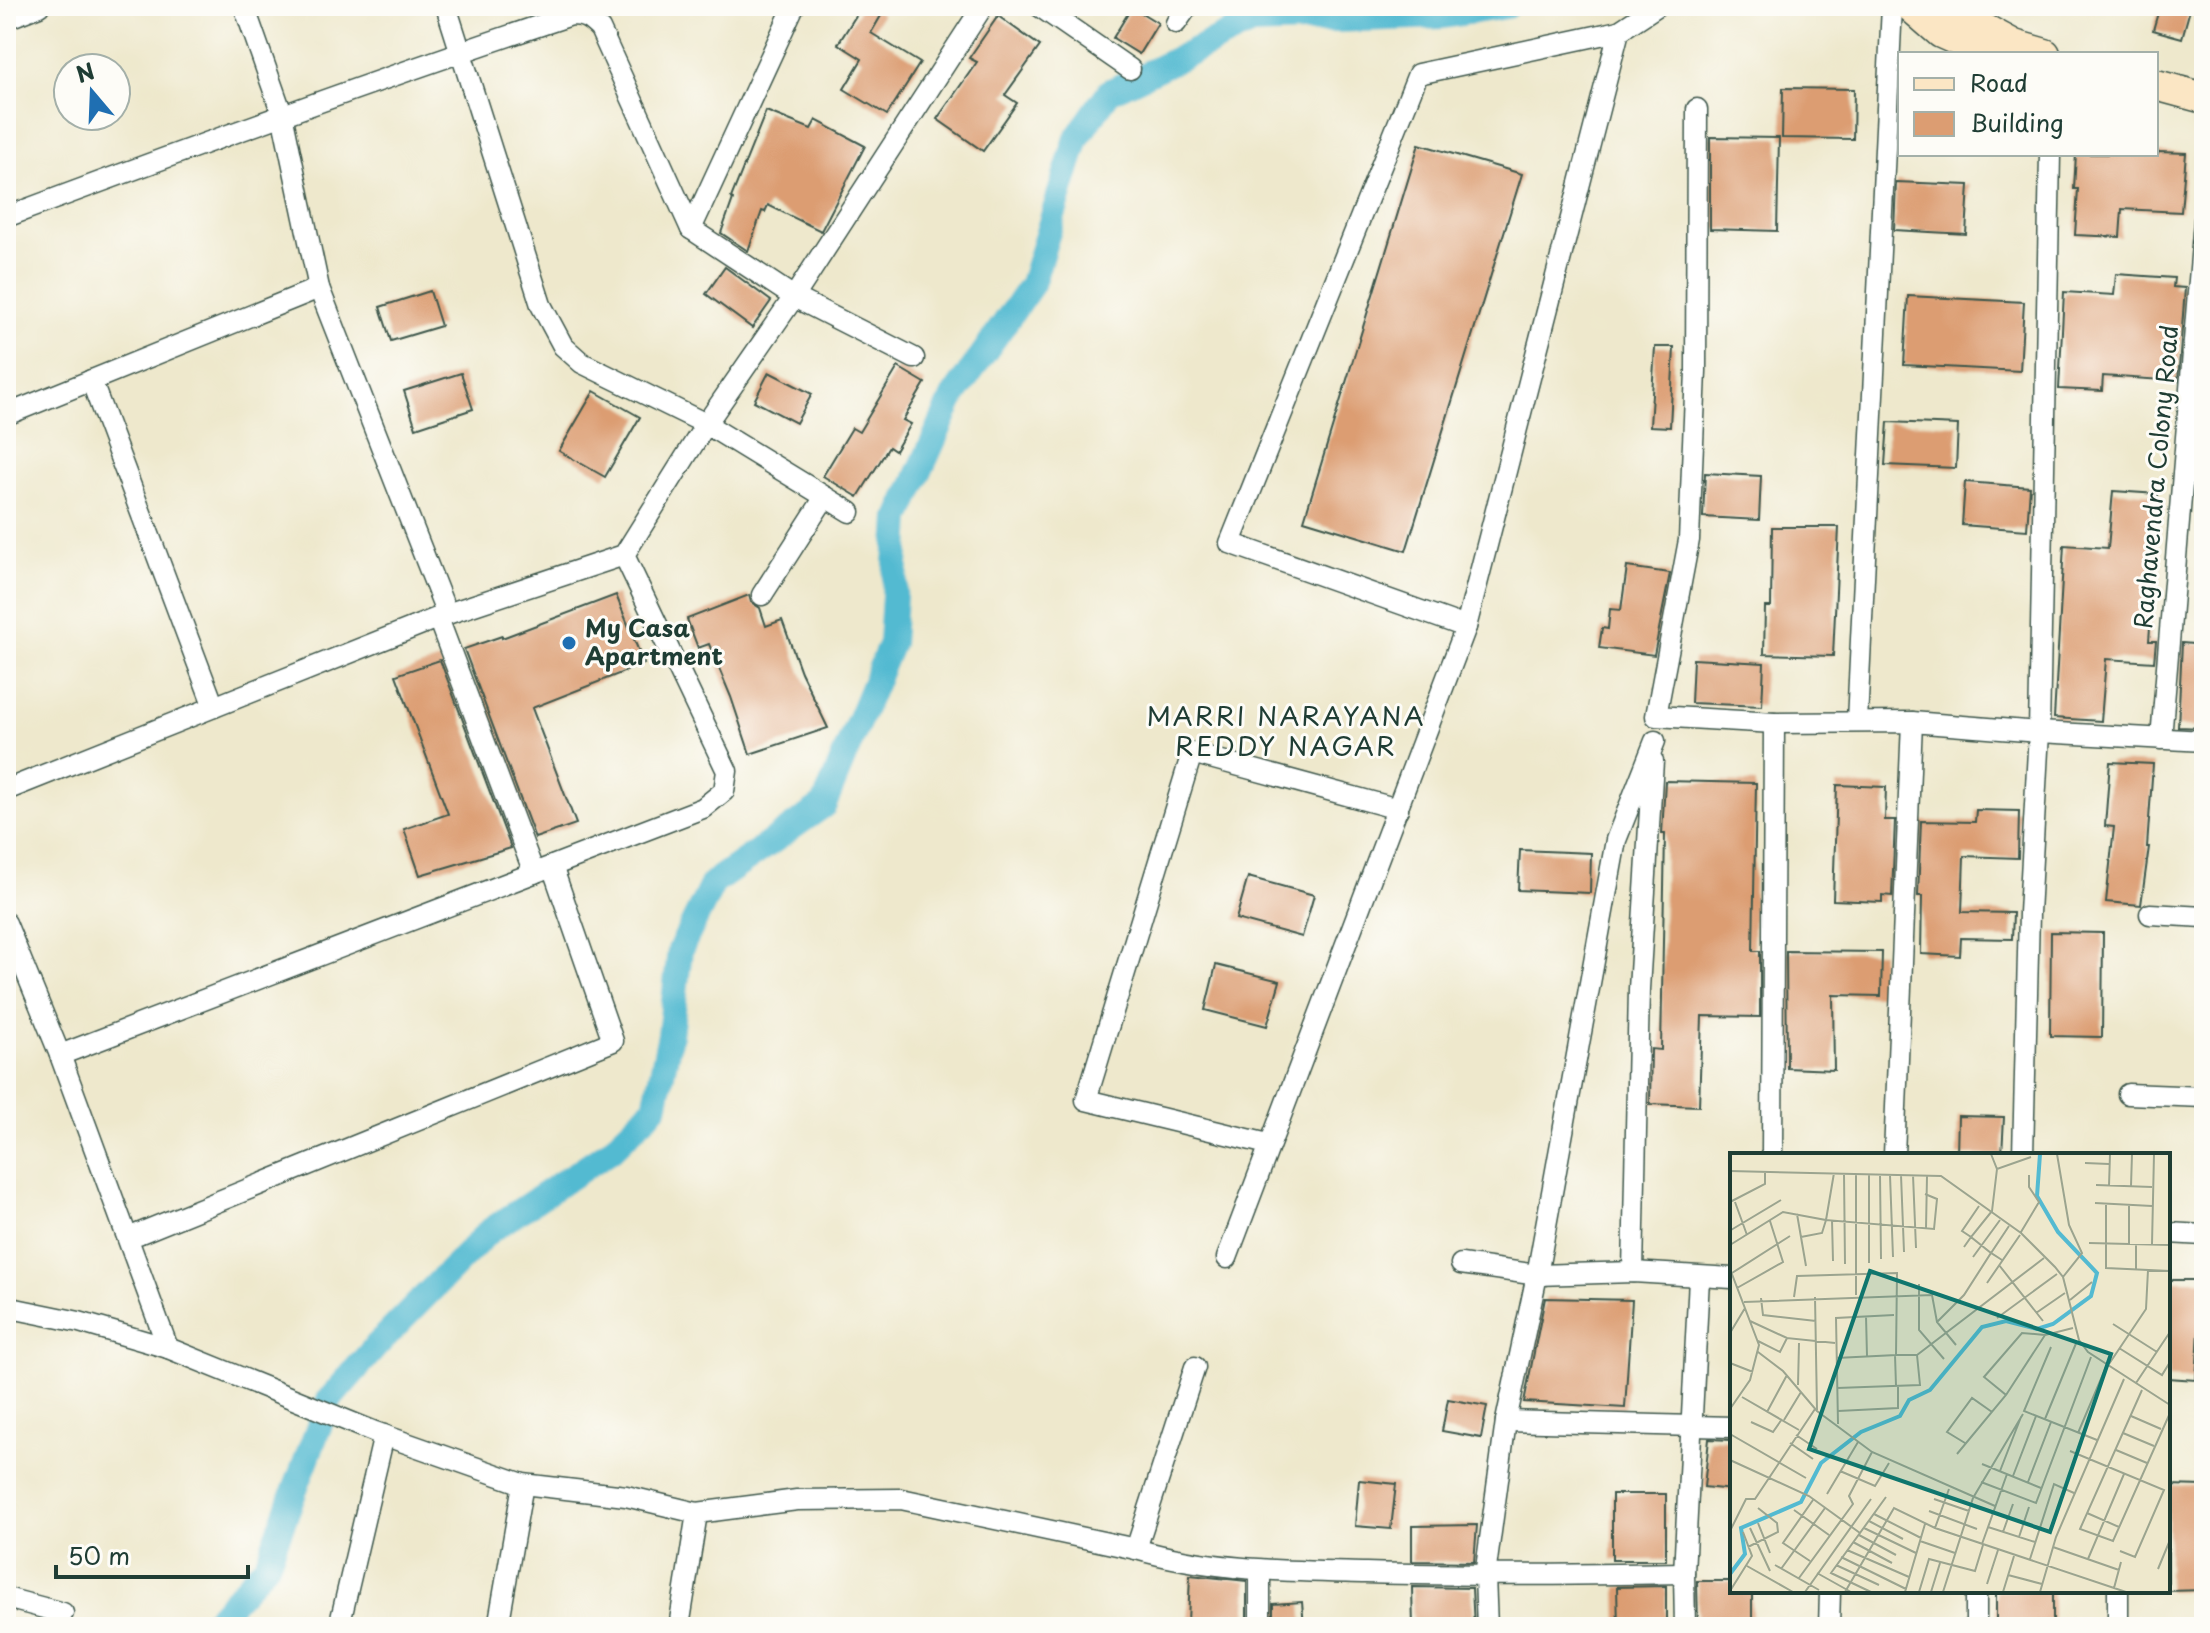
<svg xmlns="http://www.w3.org/2000/svg" width="2210" height="1633" viewBox="0 0 2210 1633" font-family="'Playpen Sans',sans-serif">
<rect width="100%" height="100%" fill="#fdfcf7"/>
<filter id="ink" filterUnits="userSpaceOnUse"><feTurbulence type="fractalNoise" baseFrequency=".0125" numOctaves="2"/><feDisplacementMap in="SourceGraphic" scale="16" xChannelSelector="R" yChannelSelector="G"/><feConvolveMatrix kernelMatrix="1 2 1 2 8 2 1 2 1" color-interpolation-filters="sRGB"/></filter>
<filter id="wash" filterUnits="userSpaceOnUse"><feTurbulence type="fractalNoise" baseFrequency=".006" numOctaves="4" result="noise"/><feDisplacementMap in="SourceGraphic" scale="32" xChannelSelector="R" yChannelSelector="G"/><feGaussianBlur stdDeviation="1.8" result="paint"/><feColorMatrix in="noise" values="0 0 0 0 0 0 0 0 0 0 0 0 0 0 0 0 0 1.4 0 .05"/><feComposite in="paint" operator="in"/></filter>
<g filter="url(#wash)">
<rect width="100%" height="100%" fill="#eee8cc"/>
<g fill="none" stroke-linecap="round" stroke-linejoin="round">
<polyline stroke="#53bad1" stroke-width="26" points="209,1627 267,1564 329,1400 377,1345 488,1232 611,1150 655,1107 670,1035 680,950 713,883 824,805 891,643 899,518 953,397 1032,284 1077,138 1109,92 1251,23 1443,16 1506,6"/>
</g>
<g id="blocks">
<g fill="#dc9d72">
<polygon points="862,6 868,6 882,14 871,33 920,63 887,115 844,89 862,59 838,44"/>
<polygon points="2160,6 2191,6 2182,38 2153,30"/>
<polygon points="1132,7 1158,23 1139,54 1113,38"/>
<polygon points="998,16 1040,46 1005,95 1017,103 983,151 937,119 977,62 969,58"/>
<polygon points="1783,88 1854,89 1853,139 1782,138"/>
<polygon points="766,111 811,129 816,120 865,146 821,231 768,205 765,212 762,211 748,251 721,233 733,199 731,198"/>
<polygon points="1710,137 1779,138 1777,231 1710,229"/>
<polygon points="1419,144 1522,174 1406,551 1304,520"/>
<polygon points="2158,152 2186,153 2181,212 2122,209 2120,237 2075,235 2078,189 2074,189 2076,154 2158,154"/>
<polygon points="1896,182 1969,185 1966,234 1894,230"/>
<polygon points="725,267 771,301 752,328 706,294"/>
<polygon points="2116,274 2174,278 2173,287 2185,288 2178,381 2103,376 2102,391 2059,389 2064,292 2114,295"/>
<polygon points="430,291 441,326 391,341 380,307"/>
<polygon points="1908,296 2024,302 2020,371 1904,365"/>
<polygon points="1655,347 1674,347 1670,427 1650,426"/>
<polygon points="898,367 925,383 903,420 911,424 895,451 889,447 858,497 823,476 852,428 859,432"/>
<polygon points="769,372 812,394 796,423 754,401"/>
<polygon points="461,373 473,409 416,428 404,391"/>
<polygon points="594,391 640,417 605,477 559,451"/>
<polygon points="1888,422 1958,425 1956,468 1885,465"/>
<polygon points="1705,473 1761,476 1759,520 1703,517"/>
<polygon points="1965,482 2030,487 2027,530 1962,525"/>
<polygon points="2113,491 2158,494 2149,600 2152,600 2149,641 2156,641 2154,662 2106,659 2101,721 2054,718 2064,545 2108,548"/>
<polygon points="1772,527 1839,527 1833,656 1764,654 1765,607 1771,607"/>
<polygon points="1627,567 1670,573 1654,655 1599,648 1602,628 1608,629 1610,609 1621,610"/>
<polygon points="616,595 644,664 532,708 576,824 535,838 464,649 502,636 502,638"/>
<polygon points="749,595 751,602 760,608 766,626 782,620 801,672 828,728 750,754 731,697 709,644 698,648 687,619"/>
<polygon points="2182,643 2204,645 2204,728 2178,727"/>
<polygon points="1693,659 1764,663 1762,706 1691,703"/>
<polygon points="440,660 511,848 420,875 404,829 448,814 396,675"/>
<polygon points="2110,762 2153,764 2147,847 2149,847 2141,905 2106,902 2114,827 2105,826"/>
<polygon points="1665,781 1756,783 1753,951 1760,951 1760,1017 1702,1016 1699,1106 1650,1104 1651,1049 1661,1050 1665,834 1662,834"/>
<polygon points="1837,785 1886,787 1885,820 1895,820 1892,896 1882,895 1882,902 1833,900"/>
<polygon points="1976,810 2019,811 2018,858 1964,856 1962,912 2013,913 2012,939 1961,938 1960,956 1921,954 1922,896 1918,896 1921,821 1975,822"/>
<polygon points="1520,850 1591,853 1590,893 1518,890"/>
<polygon points="1248,877 1314,895 1302,937 1236,919"/>
<polygon points="2051,932 2103,933 2102,1037 2050,1036"/>
<polygon points="1786,951 1882,952 1881,996 1833,995 1834,1070 1787,1068"/>
<polygon points="1216,965 1280,981 1267,1026 1205,1010"/>
<polygon points="1958,1116 2004,1117 2002,1155 1957,1155"/>
<polygon points="2168,1280 2204,1280 2204,1331 2199,1331 2196,1380 2168,1378"/>
<polygon points="1545,1298 1632,1300 1625,1408 1524,1402"/>
<polygon points="1448,1399 1487,1406 1481,1438 1442,1431"/>
<polygon points="1709,1439 1732,1440 1732,1490 1704,1487"/>
<polygon points="1359,1480 1396,1484 1391,1529 1355,1526"/>
<polygon points="2168,1485 2204,1486 2204,1590 2168,1591"/>
<rect x="1612" y="1494" width="54" height="66"/>
<polygon points="1477,1525 1474,1562 1412,1561 1412,1526"/>
<polygon points="1190,1575 1247,1581 1247,1625 1188,1623"/>
<polygon points="1697,1581 1732,1581 1732,1591 1752,1591 1752,1627 1698,1627"/>
<polygon points="1666,1586 1666,1627 1618,1627 1617,1587"/>
<polygon points="1412,1587 1472,1588 1474,1627 1413,1627"/>
<polygon points="1996,1591 2053,1591 2053,1626 1996,1627"/>
<polygon points="1302,1602 1304,1627 1273,1625 1273,1604"/>
</g>
</g>
</g>
<g filter="url(#ink)">
<use href="#blocks" fill-opacity="0" stroke="#3e574b" stroke-width="2"/>
<g fill="none" stroke-linecap="round" stroke-linejoin="round">
<defs>
<g id="street">
<polyline points="446,6 541,305 563,346 582,363 706,424 850,512"/>
<polyline points="1039,6 1130,69"/>
<polyline points="6,19 39,6"/>
<polyline points="1176,23 1188,6"/>
<polyline points="1697,109 1696,371 1689,540 1656,716 1774,723 1912,722 2039,732 2204,741"/>
<path d="M6 217C193 147 381 78 571 15 585 15 590 19 600 29L691 229 794 297 914 358"/>
<polyline points="691,229 794,6"/>
<polyline points="91,380 214,707"/>
<polyline points="6,415 319,288"/>
<polyline points="762,595 825,497"/>
<polyline points="447,614 624,555 706,424 794,297 983,6"/>
<polyline points="438,618 534,873"/>
<polyline points="1466,627 1619,31 1657,6"/>
<polyline points="1857,721 1892,6"/>
<polyline points="2161,739 2204,220"/>
<polyline points="6,790 447,614 319,288 282,114 244,6"/>
<polyline points="2150,914 2204,917"/>
<polyline points="6,923 60,1055 168,1348"/>
<polyline points="60,1055 703,808 724,791 727,771 624,555"/>
<polyline points="2128,1094 2204,1097"/>
<polyline points="1268,1144 1086,1100 1192,753 1398,809"/>
<polyline points="1772,1155 1774,723"/>
<polyline points="1894,1155 1912,722"/>
<polyline points="2023,1155 2029,913 2039,732 2050,154"/>
<polyline points="2168,1233 2204,1235"/>
<polyline points="128,1238 613,1041 552,866"/>
<polyline points="1227,1258 1466,627 1230,543 1418,74 1619,31"/>
<polyline points="1461,1264 1537,1275 1633,1272 1732,1278"/>
<polyline points="1633,1272 1639,989 1653,761"/>
<path d="M6 1307 79 1322 168 1348 375 1432 523 1484 626 1496 697 1513 797 1500 901 1499 1136 1549C1211 1571 1289 1571 1366 1573 1472 1576 1578 1575 1684 1573"/>
<polyline points="1506,1421 1732,1427"/>
<polyline points="1136,1549 1195,1367"/>
<polyline points="1260,1570 1260,1627"/>
<polyline points="1976,1591 1976,1627"/>
<polyline points="2118,1591 2118,1627"/>
<polyline points="6,1598 63,1613"/>
<polyline points="339,1627 384,1435"/>
<polyline points="498,1627 523,1484"/>
<polyline points="679,1627 697,1513"/>
<polyline points="1487,1627 1485,1576 1506,1421 1537,1275 1616,840 1655,741"/>
<polyline points="1685,1627 1684,1573 1699,1278"/>
<polyline points="1829,1627 1830,1591"/>
</g>
<g id="secondary">
<polyline points="1910,6 1941,33 1988,54"/>
<polyline points="1947,6 1953,12 2014,45 2045,54"/>
<polyline points="2156,85 2204,98"/>
</g>
</defs>
<use href="#street" stroke="#3e574b" stroke-width="23"/>
<use href="#secondary" stroke="#3e574b" stroke-width="33"/>
<use href="#street" stroke="#fff" stroke-width="20"/>
<use href="#secondary" stroke="#fbe6c4" stroke-width="30"/>
</g>
</g>
<circle fill="#1f6fb2" stroke="#fdfcf7" stroke-width="3" cx="569" cy="643" r="8"/>
<g text-anchor="middle" stroke-width="6" stroke-linejoin="round" paint-order="stroke">
<g font-size="24" fill="#1f3d34" stroke="#fdfcf7">
<text transform="translate(2157 477) rotate(-85)" y="8">Raghavendra Colony Road</text>
</g>
<g font-size="24" font-weight="bold" fill="#1f3d34" stroke="#fdfcf7" text-anchor="start">
<text x="585" y="637">My Casa<tspan x="585" dy="28">Apartment</tspan></text>
</g>
<g font-size="26" letter-spacing="2" fill="#1f3d34" stroke="#fdfcf7">
<text x="1286" y="726">MARRI NARAYANA<tspan x="1286" dy="30">REDDY NAGAR</tspan></text>
</g>
</g>
<g transform="translate(1730 1153)">
<rect width="440" height="440" fill="#eee8cc"/>
<path fill="none" stroke="#53bad1" stroke-width="4" d="M0 421 15 401 11 375 71 349 91 310 131 279 170 263 179 247 200 237 252 174 276 168 307 176 323 171 361 143 367 120 328 79 307 43 310 1"/>
<path fill="none" stroke="#9ba48f" stroke-width="2" d="M261 1 267 16 301 4M327 1 339 72 352 100 333 124M355 10 379 11M267 16 262 58 241 84 261 100 279 73M0 18 211 23 291 80 325 114 333 124 349 187 358 199 440 252M114 20 115 111M126 21V142M139 21V110M150 21 151 106M160 22 163 104M171 22 174 99M183 22 186 95M366 32 422 34M379 33 380 1M401 33 402 1M0 49 35 31V18M5 49 17 82M365 50 422 53M376 51V115L440 118M399 52V91M67 61 76 113M102 67 103 108M196 75 197 23M1 77 51 47M291 79 309 49 299 34V22M71 84 92 80 96 67 204 76 207 46 195 41M359 90 440 92M422 91 424 1M0 92 53 59 96 67 104 20M234 94 241 84 232 78 249 53M243 104 270 67M269 112 313 168M0 116 29 192 20 227 0 256M406 116V91M2 120 60 83M257 130 290 82M189 131V177L214 206M7 135 53 109 40 68M64 144 67 123 167 120 166 202 106 205M85 144 87 257M31 145 33 162 86 168M340 147 362 129M14 149 202 142 207 169 226 192M306 160 335 140M136 163 137 203M267 165 327 121M20 168 57 185M207 169 234 142 261 100 272 107M383 171 427 199M0 180 15 155M28 188 50 199 57 185 105 190M321 194 294 258 367 287M389 195 432 222 440 209M28 199 53 218 87 258 142 299 265 353M165 202 166 233M166 202H187L314 105M0 210 23 219M379 211 416 156 418 117M406 230 440 179M68 232 69 190M107 235 190 232 187 202M412 237 350 376 383 388 440 260M276 242 315 182 343 175M12 244 69 277M108 258 168 255V233M37 259 57 222M401 263 431 276M315 266 347 188M54 267 71 239M21 269 43 279 52 266M108 271 106 165 164 162M348 280 376 214M393 280 424 293M0 281 76 325M66 282 87 296M60 290 83 306M235 290 217 279 242 245 262 259M386 297 417 310M340 298 434 337 405 404 390 398M227 301 276 242 254 224 292 180 315 182M0 307 79 343 130 380M252 311 311 335M110 318 145 333 159 310M270 318 291 264M283 323 306 263M251 329 306 350 361 204M298 329 321 269M97 341 128 289M204 346 239 358M64 357 99 382M199 358 247 376M357 360 389 374M144 361 191 385M139 368 173 386M28 370 40 400M258 374 305 389M20 375 40 418M134 375 186 400M205 375 219 336M0 378 16 346H25L85 256M273 379 283 351M129 382 166 402M289 384 299 354M190 388 225 400M123 389 162 410M252 391 277 321M18 394 48 379 47 370 28 355M323 394 389 417M117 397 179 424M111 404 176 436M300 406 324 331 344 340M358 406 394 321M80 408 53 390 83 347M45 412 89 437M106 412 149 432M17 413 63 439M51 416 95 355M428 416 440 387M87 420 121 439M278 422 312 431M69 425 123 351 119 343 142 299M257 431 268 397M384 435 391 409M0 438 22 403 13 379M75 439 141 346M115 439 164 355 205 375 396 439M141 439 101 420 156 344M175 439 195 371M189 439 199 406 245 418 253 392M201 439 210 410M213 439 243 345 293 261M273 439 284 403M310 439 326 384 394 226"/>
<path fill="#0f766e" fill-opacity="0.15" stroke="#0f766e" stroke-width="4" d="M140 118 381 201 320 379 79 296Z"/>
<rect width="440" height="440" fill="none" stroke="#1f3d34" stroke-width="4"/>
</g>
<rect width="2210" height="1633" fill="none" stroke="#fdfcf7" stroke-width="32"/>
<rect x="1898" y="52" width="260" height="104" fill="#fdfcf7" stroke="#a4b0a9" stroke-width="2"/>
<rect x="1914" y="78" width="40" height="12" fill="#fbe6c4" stroke="#a4b0a9" stroke-width="2"/>
<text x="1970" y="92" font-size="24" fill="#1f3d34">Road</text>
<rect x="1914" y="112" width="40" height="24" fill="#dc9d72" stroke="#a4b0a9" stroke-width="2"/>
<text x="1970" y="132" font-size="24" fill="#1f3d34">Building</text>
<g transform="translate(92 92) rotate(341)"><circle r="38" fill="#fdfcf7" stroke="#a4b0a9" stroke-width="2"/>
<path d="M0-6L14 30L0 20L-14 30Z" fill="#1f6fb2"/>
<text y="-12" font-size="22" font-weight="bold" text-anchor="middle" fill="#1f3d34">N</text>
</g>
<path d="M56 1565v12h192v-12" fill="none" stroke="#1f3d34" stroke-width="4"/>
<text x="68" y="1565" font-size="24" fill="#1f3d34" stroke="#fdfcf7" stroke-width="6" paint-order="stroke">50 m</text>
</svg>
